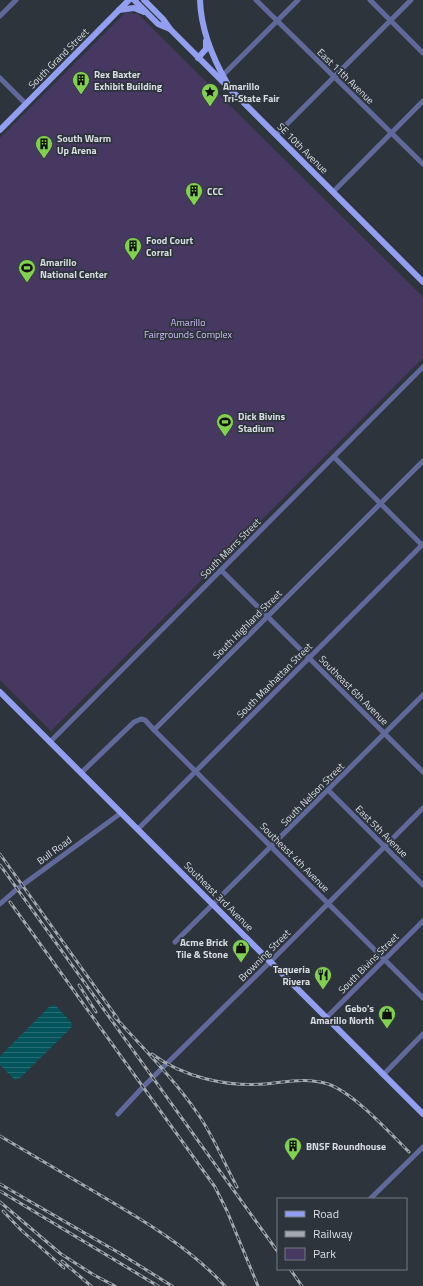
<svg xmlns="http://www.w3.org/2000/svg" width="423" height="1286" viewBox="0 0 423 1286" font-family="'Titillium Web',sans-serif">
<defs>
<pattern id="water-rules" width="6" height="5" patternUnits="userSpaceOnUse"><rect width="6" height="5" fill="#04545c"/><path d="M0 2.5h6" fill="none" stroke="#286c73"/></pattern>
</defs>
<rect width="100%" height="100%" fill="#2e343c"/>
<polygon fill="#473861" points="126,12 138,14 423,297 423,358 51,731 0,680 0,138"/>
<polygon fill="url(#water-rules)" points="53,1005 56,1006 71,1022 72,1025 71,1028 20,1078 15,1080 0,1065 0,1056 50,1006"/>
<g fill="none" stroke-linecap="round" stroke-linejoin="round">
<g stroke="#61699b" stroke-width="5">
<polyline points="256,0 423,164"/>
<polyline points="370,0 423,53"/>
<polyline points="0,16 16,0"/>
<polyline points="0,78 26,104"/>
<polyline points="220,78 298,0"/>
<polyline points="276,135 411,0"/>
<polyline points="333,192 423,101"/>
<polyline points="334,457 422,545"/>
<polyline points="221,570 423,772"/>
<polyline points="154,730 423,998"/>
<polyline points="50,742 423,367"/>
<polyline points="81,773 134,722 141,719 145,720 154,730 423,461"/>
<polyline points="328,790 423,885"/>
<polyline points="138,829 423,544"/>
<polyline points="0,904 17,889 121,813"/>
<polyline points="175,942 423,695"/>
<polyline points="326,1018 423,921"/>
<polyline points="383,1075 423,1034"/>
<polyline points="118,1114 143,1087 270,962 423,808"/>
<polyline points="370,1199 423,1147"/>
</g>
<g stroke="#929ff0" stroke-width="6">
<polyline points="134,0 158,24 170,29"/>
<polyline points="144,0 163,19 170,29 423,282"/>
<path d="M200 0C201 30 212 57 227 83"/>
<polyline points="119,10 134,8 144,12"/>
<polyline points="198,58 206,49 206,41"/>
<polyline points="0,130 129,0"/>
<polyline points="0,692 423,1114"/>
</g>
<defs>
<g id="rail">
<polyline points="0,854 118,1019"/>
<polyline points="0,865 278,1252"/>
<polyline points="10,902 215,1187 227,1211 258,1286"/>
<polyline points="79,985 96,1012"/>
<path d="M114 1016C143 1048 174 1079 198 1114 214 1137 224 1163 237 1187"/>
<path d="M152 1054C183 1077 226 1087 265 1084 286 1082 307 1077 328 1084 354 1093 389 1132 409 1152"/>
<path d="M0 1136C32 1155 63 1173 95 1192 141 1219 188 1246 225 1286"/>
<polyline points="0,1184 121,1254 172,1286"/>
<polyline points="0,1191 158,1286"/>
<polyline points="0,1202 61,1254 94,1275 115,1286"/>
<polyline points="3,1211 21,1230 64,1268"/>
<polyline points="62,1261 91,1286"/>
<polyline points="290,1269 302,1286"/>
</g>
</defs>
<use href="#rail" stroke="#a3a9af" stroke-width="3"/>
<use href="#rail" stroke="#2e343c" stroke-width="1.5" stroke-dasharray="4.5" stroke-linecap="butt"/>
</g>
<defs>
<symbol id="building-pin" viewBox="-11 -11 22 30"><path d="M0 17L-7.5 6A9.5 9.5 0 1 1 7.5 6Z" fill="#82d050" stroke="#2e343c"/><path d="M-4-6H4V6H1V3H-1V6H-4ZM-2.5-4.3h1.7v1.8h-1.7ZM.8-4.3h1.7v1.8H.8ZM-2.5-1h1.7V.8h-1.7ZM.8-1h1.7V.8H.8Z" fill="#111"/></symbol>
<symbol id="sight-pin" viewBox="-11 -11 22 30"><path d="M0 17L-7.5 6A9.5 9.5 0 1 1 7.5 6Z" fill="#82d050" stroke="#2e343c"/><path d="M0-6L1.8-2.2L6-1.7L2.9 1.2L3.7 5.4L0 3.3L-3.7 5.4L-2.9 1.2L-6-1.7L-1.8-2.2Z" fill="#111"/></symbol>
<symbol id="stadium-pin" viewBox="-11 -11 22 30"><path d="M0 17L-7.5 6A9.5 9.5 0 1 1 7.5 6Z" fill="#82d050" stroke="#2e343c"/><path d="M0-5a6.5 5 0 1 0 0 10a6.5 5 0 1 0 0-10ZM-3.5-1.8h7v3.6h-7Z" fill="#111"/></symbol>
<symbol id="shop-pin" viewBox="-11 -11 22 30"><path d="M0 17L-7.5 6A9.5 9.5 0 1 1 7.5 6Z" fill="#82d050" stroke="#2e343c"/><path d="M-5-2.5h2.3a2.7 3.5 0 0 1 5.4 0H5L5.5 6h-11ZM-1.5-2.5h3a1.5 2.3 0 0 0-3 0Z" fill="#111"/></symbol>
<symbol id="restaurant-pin" viewBox="-11 -11 22 30"><path d="M0 17L-7.5 6A9.5 9.5 0 1 1 7.5 6Z" fill="#82d050" stroke="#2e343c"/><path d="M-5-6h1v4h1v-4h1v4h1v-4h1v5L-1.5 .5V6h-2V.5L-5-1ZM5-6V6H3V1.5H1.5Q1.5-4 5-6Z" fill="#111"/></symbol>
</defs>
<g fill-rule="evenodd">
<use href="#building-pin" x="71" y="70" width="20" height="27"/>
<use href="#sight-pin" x="200" y="82" width="20" height="27"/>
<use href="#building-pin" x="34" y="134" width="20" height="27"/>
<use href="#building-pin" x="184" y="181" width="20" height="27"/>
<use href="#building-pin" x="123" y="236" width="20" height="27"/>
<use href="#stadium-pin" x="17" y="258" width="20" height="27"/>
<use href="#stadium-pin" x="215" y="412" width="20" height="27"/>
<use href="#shop-pin" x="231" y="938" width="20" height="27"/>
<use href="#restaurant-pin" x="313" y="965" width="20" height="27"/>
<use href="#shop-pin" x="377" y="1004" width="20" height="27"/>
<use href="#building-pin" x="283" y="1136" width="20" height="27"/>
</g>
<g text-anchor="middle" stroke-width="3.5" stroke-linejoin="round" paint-order="stroke">
<g font-size="10" fill="#d9dee3" stroke="#2e343c">
<text transform="translate(58 58) rotate(-45)" y="4">South Grand Street</text>
<text transform="translate(346 76) rotate(44)" y="4">East 11th Avenue</text>
<text transform="translate(303 148) rotate(45)" y="4">SE 10th Avenue</text>
<text transform="translate(230 548) rotate(-45)" y="4">South Marrs Street</text>
<text transform="translate(247 624) rotate(-45)" y="4">South Highland Street</text>
<text transform="translate(274 680) rotate(-45)" y="4">South Manhattan Street</text>
<text transform="translate(354 690) rotate(45)" y="4">Southeast 6th Avenue</text>
<text transform="translate(312 794) rotate(-45)" y="4">South Nelson Street</text>
<text transform="translate(382 831) rotate(45)" y="4">East 5th Avenue</text>
<text transform="translate(54 850) rotate(-36)" y="4">Bull Road</text>
<text transform="translate(295 857) rotate(45)" y="4">Southeast 4th Avenue</text>
<text transform="translate(219 896) rotate(45)" y="4">Southeast 3rd Avenue</text>
<text transform="translate(264 955) rotate(-45)" y="4">Browning Street</text>
<text transform="translate(368 963) rotate(-45)" y="4">South Bivins Street</text>
</g>
<g font-size="10" font-weight="bold" fill="#d9dee3" stroke="#2e343c" text-anchor="start">
<text x="94" y="78">Rex Baxter<tspan x="94" dy="12">Exhibit Building</tspan></text>
<text x="223" y="90">Amarillo<tspan x="223" dy="12">Tri-State Fair</tspan></text>
<text x="57" y="142">South Warm<tspan x="57" dy="12">Up Arena</tspan></text>
<text x="207" y="195">CCC</text>
<text x="146" y="244">Food Court<tspan x="146" dy="12">Corral</tspan></text>
<text x="40" y="266">Amarillo<tspan x="40" dy="12">National Center</tspan></text>
<text x="238" y="420">Dick Bivins<tspan x="238" dy="12">Stadium</tspan></text>
<text x="228" y="946" text-anchor="end">Acme Brick<tspan x="228" dy="12">Tile &amp; Stone</tspan></text>
<text x="310" y="973" text-anchor="end">Taqueria<tspan x="310" dy="12">Rivera</tspan></text>
<text x="374" y="1012" text-anchor="end">Gebo's<tspan x="374" dy="12">Amarillo North</tspan></text>
<text x="306" y="1150">BNSF Roundhouse</text>
</g>
<g font-size="10" fill="#cfbbf8" stroke="#2e343c">
<text x="188" y="326">Amarillo<tspan x="188" dy="12">Fairgrounds Complex</tspan></text>
</g>
</g>
<rect x="277" y="1198" width="130" height="72" fill="#2e343c" stroke="#72787f"/>
<rect x="285" y="1211" width="20" height="6" fill="#929ff0" stroke="#72787f"/>
<text x="313" y="1218" font-size="12" fill="#d9dee3">Road</text>
<rect x="285" y="1231" width="20" height="6" fill="#a3a9af" stroke="#72787f"/>
<text x="313" y="1238" font-size="12" fill="#d9dee3">Railway</text>
<rect x="285" y="1248" width="20" height="12" fill="#473861" stroke="#72787f"/>
<text x="313" y="1258" font-size="12" fill="#d9dee3">Park</text>
</svg>
